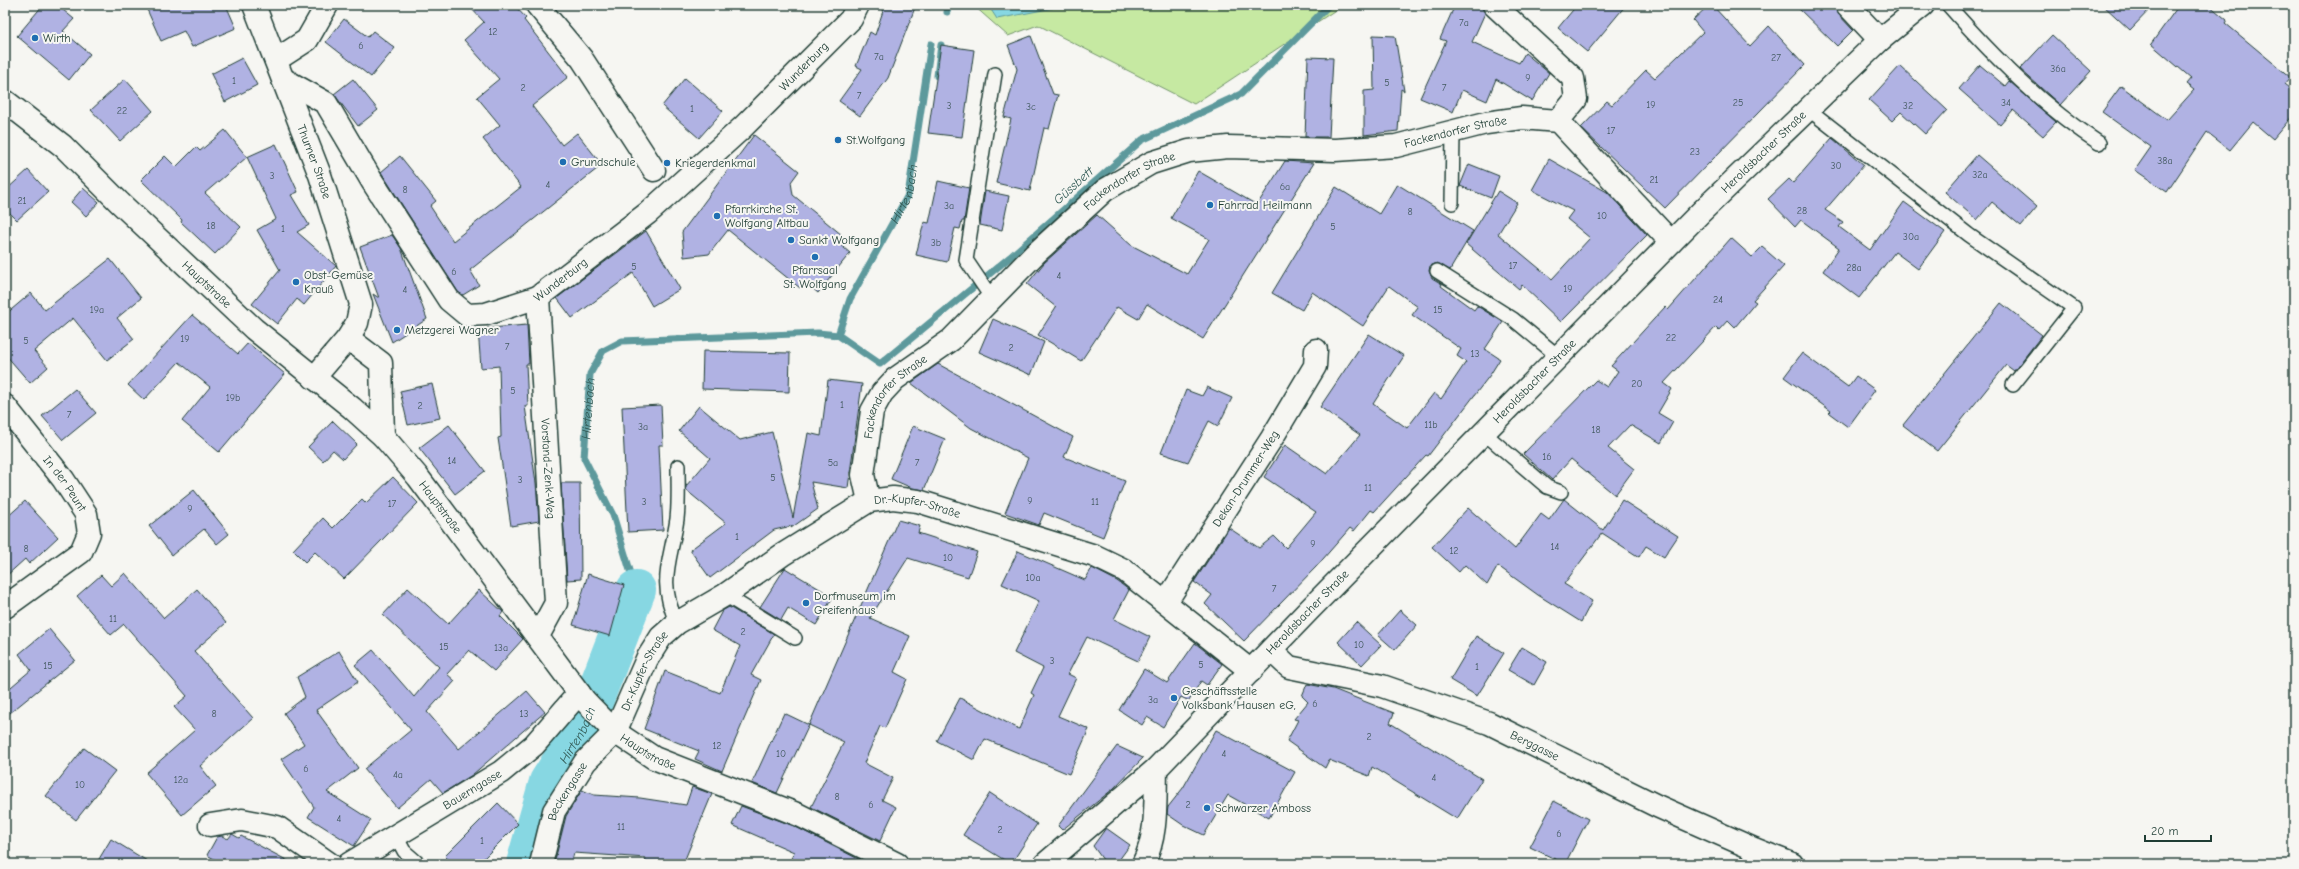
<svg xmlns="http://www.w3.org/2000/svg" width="2299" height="869" viewBox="0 0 2299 869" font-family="'Comic Neue',sans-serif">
<rect width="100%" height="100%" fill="#f6f6f2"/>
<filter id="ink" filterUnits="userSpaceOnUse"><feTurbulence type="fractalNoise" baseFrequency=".025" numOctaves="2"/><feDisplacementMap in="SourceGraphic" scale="8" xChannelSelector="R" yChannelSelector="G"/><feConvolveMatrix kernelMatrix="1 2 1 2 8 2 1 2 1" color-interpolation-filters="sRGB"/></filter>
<g filter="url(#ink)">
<polygon fill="#c6e9a2" stroke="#72936b" points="973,5 1343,5 1194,104 1038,25 1008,36"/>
<polygon fill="#87d7e2" stroke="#5d999c" points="988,5 1051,5 1053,8 997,19"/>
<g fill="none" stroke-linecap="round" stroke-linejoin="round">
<g stroke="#5d999c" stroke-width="7">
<polyline points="947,12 949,5"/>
<polyline points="937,76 941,45"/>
<polyline points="838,335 880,364 1010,257 1142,140 1241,94 1329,5"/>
<path id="s1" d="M838 335 850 299 908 195 931 44"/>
<path id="s2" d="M636 590 613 515 584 458 590 374 603 351 622 341 818 333 838 335"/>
</g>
<path stroke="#87d7e2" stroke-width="40" id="s3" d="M526 864 549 782 582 730 636 590"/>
</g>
<g fill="#b0b2e3" stroke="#1f3d34">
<polygon points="43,5 57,5 74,19 63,31 90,54 69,80 17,36"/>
<polygon points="145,5 226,5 236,28 192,47 184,31 161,41"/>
<polygon points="468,5 514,5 526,18 524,20 568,77 532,106 562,145 577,133 602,165 470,270 479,285 463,295 458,292 381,172 400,156 436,201 430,206 453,241 521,187 483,139 500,125 477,97 499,79 464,40 484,22"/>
<polygon points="885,5 916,5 888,78 860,116 839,101 862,69 856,66 870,32 875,35"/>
<polygon points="1455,5 1482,5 1485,13 1472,42 1519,63 1525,53 1549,73 1532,101 1496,79 1487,101 1462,90 1453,112 1420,98 1446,41 1440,39"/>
<polygon points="1577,5 1626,5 1587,52 1558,28"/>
<polygon points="1709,5 1712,5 1750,46 1769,26 1805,65 1665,208 1581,128 1607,101 1612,105 1646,70 1655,78 1703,32 1693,20"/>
<polygon points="1795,5 1835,5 1838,14 1853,30 1837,46"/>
<polygon points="2103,5 2154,5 2130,30"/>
<polygon points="2179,5 2209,5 2227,20 2225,23 2290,77 2284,84 2294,92 2294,114 2273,139 2253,122 2230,150 2207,132 2167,192 2135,170 2151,147 2102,112 2121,86 2167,120 2194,90 2186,84 2191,78 2151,44"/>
<polygon points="344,19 368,37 373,31 395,48 371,77 326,42"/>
<polygon points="1373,35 1395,36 1404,91 1401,89 1398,131 1364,135 1364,91 1374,90"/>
<polygon points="2052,35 2091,71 2060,105 2020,69"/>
<polygon points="1031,36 1053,94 1058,95 1049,129 1044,128 1030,191 996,183 1011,119 1004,117 1017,69 1008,45"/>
<polygon points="941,45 974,50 962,137 928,133"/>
<polygon points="1308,57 1333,58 1329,137 1305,137"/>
<polygon points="242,58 257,85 225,102 211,74"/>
<polygon points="1980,65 2005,86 2009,81 2056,122 2043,136 2013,110 2000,125 1959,89"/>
<polygon points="1900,66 1947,110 1925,134 1901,112 1892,121 1869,100"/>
<polygon points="685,78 723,111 699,138 662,106"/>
<polygon points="125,79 153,111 120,141 91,110"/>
<polygon points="353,79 378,110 358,126 334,94"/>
<polygon points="225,130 247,157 205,193 241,227 215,254 181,222 182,220 141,180 165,156 176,167 196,147 200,151"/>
<polygon points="754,135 799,171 791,182 793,195 842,235 837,242 850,253 818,293 805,282 800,288 728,230 709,254 684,257 682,232"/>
<polygon points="1832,138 1864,165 1825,210 1843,222 1839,227 1870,250 1904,202 1945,232 1918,269 1895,252 1859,298 1823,271 1839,248 1801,220 1795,227 1768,199 1789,179 1793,183"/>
<polygon points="276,144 298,192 291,195 309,225 297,232 336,266 304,305 297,299 277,324 252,304 280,270 257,230 276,219 247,157"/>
<polygon points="1977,155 2037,207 2021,226 1992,202 1977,220 1945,192"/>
<polygon points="1549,159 1607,192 1647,235 1561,322 1522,285 1519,289 1466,244 1498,191 1517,203 1498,234 1552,279 1590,238 1567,219 1573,211 1532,190"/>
<polygon points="1285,161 1314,163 1203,339 1147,304 1138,319 1117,307 1081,361 1038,335 1056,307 1027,284 1044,263 1097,215 1131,245 1187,274 1209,239 1171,218 1198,171 1257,205"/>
<polygon points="1469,164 1499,176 1491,198 1460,186"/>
<polygon points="28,170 48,192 17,220 5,208 5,191"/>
<polygon points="938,181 969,188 964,221 962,221 960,229 955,228 947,262 916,255 924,222 929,223"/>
<polygon points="1397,184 1473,231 1450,270 1437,263 1430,266 1429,271 1432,278 1442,284 1441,286 1474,310 1477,306 1503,322 1485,349 1500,359 1490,375 1428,456 1426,455 1374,512 1371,510 1354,531 1350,528 1316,567 1244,641 1205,604 1212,595 1194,582 1229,528 1259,548 1274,536 1286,548 1316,512 1264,477 1285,445 1327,474 1360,435 1320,407 1369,334 1404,356 1373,404 1407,428 1434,393 1441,399 1466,362 1457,356 1461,349 1412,315 1418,307 1389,286 1363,326 1312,292 1302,310 1272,293 1336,187 1379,214"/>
<polygon points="83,188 99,202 86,216 71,202"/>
<polygon points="985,191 1009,196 1002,230 980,225"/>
<polygon points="646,231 680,289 652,306 633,273 572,318 557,298"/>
<polygon points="392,235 401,248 427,319 392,342 373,294 379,298 360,247"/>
<polygon points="1731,238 1752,257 1762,247 1784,266 1753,300 1756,302 1735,327 1728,320 1719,330 1716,327 1664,383 1672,389 1658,413 1673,422 1661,443 1630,425 1608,448 1634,469 1615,495 1571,459 1552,480 1523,454 1596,380 1607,387 1618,371 1611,366 1665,307 1668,310"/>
<polygon points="110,259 141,298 117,318 134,339 107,360 73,318 34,351 48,367 30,383 5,354 5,315 31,293 45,310"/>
<polygon points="2001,303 2042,335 2014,371 2006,365 1937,451 1903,425"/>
<polygon points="192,315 238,354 248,343 285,374 219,452 182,421 210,387 179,362 144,400 128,385"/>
<polygon points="993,319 1044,342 1031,375 979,352"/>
<polygon points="527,325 529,364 526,364 528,406 525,406 536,483 539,521 511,526 498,438 501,437 499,366 481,368 478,329"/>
<polygon points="703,351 790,353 789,392 702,389"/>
<polygon points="1802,353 1848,387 1856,376 1875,390 1848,427 1829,413 1831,411 1784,377"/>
<polygon points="938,364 1073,437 1064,457 1125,481 1103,537 1044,513 1039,525 1005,513 1028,458 971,428 911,383"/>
<polygon points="828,380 862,384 848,488 811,482 818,509 791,528 792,526 774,530 710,578 690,550 726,523 686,490 686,486 710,458 679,431 699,406 740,440 772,432 793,518 808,433 821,436"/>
<polygon points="432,384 440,418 408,425 400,391"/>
<polygon points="1207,387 1232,398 1218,426 1209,421 1188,462 1161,453 1186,390 1202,396"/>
<polygon points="75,389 96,413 63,440 42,416"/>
<polygon points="661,405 663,445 659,445 663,530 628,532 622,407"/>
<polygon points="333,421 357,444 343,459 333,450 323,461 308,447"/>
<polygon points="449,425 485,471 455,494 419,448"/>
<polygon points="913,426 945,439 924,490 912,488 891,479"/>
<polygon points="393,477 418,503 344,579 315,552 305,562 293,550 323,518 333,528 362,499 366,503"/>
<polygon points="561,483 580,483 581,579 567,580"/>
<polygon points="194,490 229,534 217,544 204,529 172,555 149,526"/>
<polygon points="1564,499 1603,530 1622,500 1678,536 1664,557 1646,546 1639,557 1602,533 1564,584 1592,601 1581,622 1538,595 1498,566 1487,585 1465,565 1459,572 1432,547 1468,508 1515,549 1541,514 1549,520"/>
<polygon points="25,501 58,537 29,564 25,559 5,577 5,519"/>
<polygon points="898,520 920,526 918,533 977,552 968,577 908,558 870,618 910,636 894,672 907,679 885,728 880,726 864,763 893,778 882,800 896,807 880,841 811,807 844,742 809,725"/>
<polygon points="1018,551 1085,580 1092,568 1117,581 1129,590 1114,619 1150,637 1138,661 1087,637 1068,674 1076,678 1058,716 1089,729 1069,774 985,739 974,760 937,741 960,698 1019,729 1034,695 1031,693 1043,668 1014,653 1039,601 1002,584"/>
<polygon points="785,568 833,597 816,625 788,608 781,620 760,607"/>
<polygon points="125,573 164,618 197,589 226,623 194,651 253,718 200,766 216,786 182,815 146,773 195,730 174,707 187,696 124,624 111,635 77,596 101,575 111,586"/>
<polygon points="588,574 624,585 610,636 573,625"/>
<polygon points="408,588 448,624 479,590 503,612 500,616 523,639 494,671 469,650 447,674 455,681 427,712 459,749 527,691 545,712 472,775 443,793 431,779 397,808 364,769 411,730 355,665 373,650 414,697 439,667 383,615"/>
<polygon points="729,607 774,634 751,675 761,680 722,771 695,759 699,751 644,729 665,671 720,693 740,646 712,630 722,611"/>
<polygon points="1400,610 1417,625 1395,650 1378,635"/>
<polygon points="1356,622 1381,645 1362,665 1338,642"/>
<polygon points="49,629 75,660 5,717 5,692 31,670 19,654"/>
<polygon points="1476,636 1504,653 1477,696 1450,680"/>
<polygon points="1195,643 1222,664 1207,685 1201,681 1189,701 1181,697 1163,727 1147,717 1142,725 1119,710 1144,669 1167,683"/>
<polygon points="1522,647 1547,662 1534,685 1508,670"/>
<polygon points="339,651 358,682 316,710 358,768 327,792 371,820 354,846 308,817 314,807 281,759 304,744 284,713 305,697 297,677"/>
<polygon points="1307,684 1333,689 1394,713 1390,723 1482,779 1457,819 1372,767 1369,776 1329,760 1325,768 1287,741 1298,720 1294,719 1308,702 1302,696"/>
<polygon points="784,713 809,725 777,793 752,783"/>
<polygon points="1216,730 1295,772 1269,818 1228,795 1204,835 1183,825 1167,814 1168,807 1183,788"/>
<polygon points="1117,746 1143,758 1113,789 1062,830 1058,826"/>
<polygon points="84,748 115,771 76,820 46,796"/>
<polygon points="692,787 712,794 683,864 645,864 646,858 574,853 571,864 554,864 566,816 582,790 594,795 640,798 686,805"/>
<polygon points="990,793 1037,824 1011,864 963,835"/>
<polygon points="1554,801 1588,819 1565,864 1530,847"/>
<polygon points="498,803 518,824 478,864 453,864 445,856"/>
<polygon points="741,806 794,826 868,864 801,864 791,859 794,852 732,825"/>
<polygon points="1106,828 1130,845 1116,864 1106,864 1093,846"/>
<polygon points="232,834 239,838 241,836 294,864 223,864 207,855 217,837 222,836 228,839"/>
<polygon points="111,839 152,864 96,864"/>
</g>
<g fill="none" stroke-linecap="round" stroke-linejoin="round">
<defs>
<g id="lane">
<path d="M1948 5C1993 56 2042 106 2099 143"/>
<polyline points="1808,109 1969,235 2074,308 2013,385"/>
<polyline points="1452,203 1453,133"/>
<polyline points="1437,271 1513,319 1559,357"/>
<polyline points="993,300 966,260 995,74"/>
<polyline points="1484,433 1547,487 1561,492"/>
<polyline points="725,595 795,638"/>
<path d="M677 623C657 581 671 561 677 519 679 502 678 484 678 466"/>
<polyline points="396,836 404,851 419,864"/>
<polyline points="1749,864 1754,849"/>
</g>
<g id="street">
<path id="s4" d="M254 5 320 175 361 304 357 323 348 338 314 378"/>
<polyline points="537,5 582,59 654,170"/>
<polyline points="1494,5 1573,78 1576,99 1558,121"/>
<polyline points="1847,5 1880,40"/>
<polyline points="276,60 307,40 327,5"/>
<path id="s5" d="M283 79 326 103 372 181 449 300 467 315 486 314 538 297 648 213 743 127 851 19 858 5"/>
<path id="s6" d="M538 297 556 603 538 636"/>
<polyline points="348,338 381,363 383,436"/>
<path id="s7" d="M5 406 63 479 86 514 89 533 81 552 5 607"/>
<path id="s8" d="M869 501 863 475 872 411 882 393 895 379 951 340 1035 254 1105 190 1151 163 1189 151 1228 147 1335 150 1396 146 1486 123 1522 118 1558 121 1671 242"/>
<path id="s9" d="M1166 602 1272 438 1315 366 1316 350"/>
<path id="s10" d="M1271 650 1289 667 1382 686 1489 723 1657 806 1754 849 1792 864"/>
<polyline points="210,825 242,820 277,827 330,864"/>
<path id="s11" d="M349 864 501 772 534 745 579 693"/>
<path id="s12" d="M541 864 554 811 585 762 615 732 647 659 661 637 677 623 725 595 782 555 869 501 893 498 918 501 1095 556 1124 570 1251 671"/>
<path d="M1143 864C1158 835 1155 801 1156 769"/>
</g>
<g id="secondary">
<path id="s13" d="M5 101 63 146 119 202 254 329 352 408 383 436 418 477 585 701 615 732 654 758 799 815 897 864"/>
<path id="s14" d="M1045 864 1156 769 1310 609 1701 212 1880 40 1923 5"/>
</g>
</defs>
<use href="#lane" stroke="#1f3d34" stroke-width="16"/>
<use href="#street" stroke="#1f3d34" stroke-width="25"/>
<use href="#secondary" stroke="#1f3d34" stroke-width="25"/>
<use href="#lane" stroke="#f6f6f2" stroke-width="13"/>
<use href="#street" stroke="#f6f6f2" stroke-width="22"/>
<use href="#secondary" stroke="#f6f6f2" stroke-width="22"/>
</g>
</g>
<g fill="#1f6fb2" stroke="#f6f6f2" stroke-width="1.5">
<circle cx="35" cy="38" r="4"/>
<circle cx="838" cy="140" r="4"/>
<circle cx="563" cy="162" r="4"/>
<circle cx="667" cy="163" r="4"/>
<circle cx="1210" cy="205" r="4"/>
<circle cx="717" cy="216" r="4"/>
<circle cx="791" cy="240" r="4"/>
<circle cx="815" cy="257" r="4"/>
<circle cx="296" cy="282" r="4"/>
<circle cx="397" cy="330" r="4"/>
<circle cx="806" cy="603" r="4"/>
<circle cx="1174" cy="698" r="4"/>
<circle cx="1207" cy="808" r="4"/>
</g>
<g text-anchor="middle" stroke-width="4" stroke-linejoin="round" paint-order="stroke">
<g font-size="10" fill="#435a60">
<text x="1464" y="26">7a</text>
<text x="493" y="35">12</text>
<text x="361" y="49">6</text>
<text x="879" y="60">7a</text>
<text x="1776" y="61">27</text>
<text x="2058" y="72">36a</text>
<text x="1528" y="81">9</text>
<text x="234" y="84">1</text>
<text x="1387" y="86">5</text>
<text x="523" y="91">2</text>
<text x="1444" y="91">7</text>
<text x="859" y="99">7</text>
<text x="1738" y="106">25</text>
<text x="2006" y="106">34</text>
<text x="1651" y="108">19</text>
<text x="949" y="109">3</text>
<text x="1908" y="109">32</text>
<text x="1031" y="110">3c</text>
<text x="692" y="112">1</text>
<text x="122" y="114">22</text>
<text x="1611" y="134">17</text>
<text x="1695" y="155">23</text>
<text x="2165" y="164">38a</text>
<text x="1836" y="169">30</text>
<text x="1980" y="178">32a</text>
<text x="272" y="179">3</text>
<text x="1654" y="183">21</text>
<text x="548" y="188">4</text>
<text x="1285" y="190">6a</text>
<text x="405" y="193">8</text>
<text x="22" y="204">21</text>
<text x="949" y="209">3a</text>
<text x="1802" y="214">28</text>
<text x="1410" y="215">8</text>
<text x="1602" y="219">10</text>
<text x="211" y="229">18</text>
<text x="1333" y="230">5</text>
<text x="283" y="232">1</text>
<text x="1911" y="240">30a</text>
<text x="936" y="246">3b</text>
<text x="1513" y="269">17</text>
<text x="634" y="270">5</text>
<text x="1854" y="271">28a</text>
<text x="454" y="275">6</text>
<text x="1059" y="279">4</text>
<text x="1568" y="292">19</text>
<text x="405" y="293">4</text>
<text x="1718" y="303">24</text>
<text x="97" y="313">19a</text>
<text x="1438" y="313">15</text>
<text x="1671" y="341">22</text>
<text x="185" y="342">19</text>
<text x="26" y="344">5</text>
<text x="507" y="350">7</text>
<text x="1011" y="351">2</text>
<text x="1475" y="357">13</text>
<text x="1637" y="387">20</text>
<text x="513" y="394">5</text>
<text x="233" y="401">19b</text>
<text x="842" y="408">1</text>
<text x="420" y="409">2</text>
<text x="69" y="418">7</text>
<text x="1431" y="428">11b</text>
<text x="643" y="430">3a</text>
<text x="1596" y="433">18</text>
<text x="1547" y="460">16</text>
<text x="452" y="464">14</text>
<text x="833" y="466">5a</text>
<text x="917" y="466">7</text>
<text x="773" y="481">5</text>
<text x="520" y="483">3</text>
<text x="1368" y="491">11</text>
<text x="1030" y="504">9</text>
<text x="644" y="505">3</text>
<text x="1095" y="505">11</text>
<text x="392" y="507">17</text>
<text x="190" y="512">9</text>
<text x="737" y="540">1</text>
<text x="1313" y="547">9</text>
<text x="1555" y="550">14</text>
<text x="26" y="552">8</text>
<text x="1454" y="554">12</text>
<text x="948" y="561">10</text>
<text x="1033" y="581">10a</text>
<text x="1274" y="592">7</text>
<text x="113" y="622">11</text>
<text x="743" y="635">2</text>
<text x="1359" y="648">10</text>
<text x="444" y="650">15</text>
<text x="501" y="651">13a</text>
<text x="1052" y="664">3</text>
<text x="1201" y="668">5</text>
<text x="48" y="669">15</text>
<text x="1477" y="670">1</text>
<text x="1153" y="703">3a</text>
<text x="1315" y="707">6</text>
<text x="214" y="717">8</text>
<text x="524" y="717">13</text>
<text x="1369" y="740">2</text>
<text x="717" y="749">12</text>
<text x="781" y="757">10</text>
<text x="1224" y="757">4</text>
<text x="306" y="772">6</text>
<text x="398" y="778">4a</text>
<text x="1434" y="781">4</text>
<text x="181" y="783">12a</text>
<text x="80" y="788">10</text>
<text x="837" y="800">8</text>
<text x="871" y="808">6</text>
<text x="1188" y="808">2</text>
<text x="339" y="822">4</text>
<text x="621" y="830">11</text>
<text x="1000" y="833">2</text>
<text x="1559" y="837">6</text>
<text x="482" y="844">1</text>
</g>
<g font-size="12" fill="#1f3d34" stroke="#f6f6f2" text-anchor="start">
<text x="43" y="42">Wirth</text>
<text x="846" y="144">St.Wolfgang</text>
<text x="571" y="166">Grundschule</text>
<text x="675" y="167">Kriegerdenkmal</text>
<text x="1218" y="209">Fahrrad Heilmann</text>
<text x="725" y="213">Pfarrkirche St.<tspan x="725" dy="14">Wolfgang Altbau</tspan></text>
<text x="799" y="244">Sankt Wolfgang</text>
<text x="815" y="274" text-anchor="middle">Pfarrsaal<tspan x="815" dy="14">St. Wolfgang</tspan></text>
<text x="304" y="279">Obst-Gemüse<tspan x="304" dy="14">Krauß</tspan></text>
<text x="405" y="334">Metzgerei Wagner</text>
<text x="814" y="600">Dorfmuseum im<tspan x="814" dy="14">Greifenhaus</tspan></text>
<text x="1182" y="695">Geschäftsstelle<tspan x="1182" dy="14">Volksbank Hausen eG,</tspan></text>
<text x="1215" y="812">Schwarzer Amboss</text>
</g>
<g font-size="12" fill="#1f3d34" stroke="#f6f6f2">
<text dy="4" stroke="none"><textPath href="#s5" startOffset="731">Wunderburg</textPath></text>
<text dy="4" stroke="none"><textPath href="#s8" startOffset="776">Fackendorfer Straße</textPath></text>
<text dy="4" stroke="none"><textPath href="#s14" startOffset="1012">Heroldsbacher Straße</textPath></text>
<text dy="4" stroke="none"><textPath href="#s4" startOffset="168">Thurner Straße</textPath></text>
<text dy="4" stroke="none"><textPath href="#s8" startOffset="440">Fackendorfer Straße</textPath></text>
<text dy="4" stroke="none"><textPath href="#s5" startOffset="407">Wunderburg</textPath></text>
<text dy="4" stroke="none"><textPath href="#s13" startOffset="273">Hauptstraße</textPath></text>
<text dy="4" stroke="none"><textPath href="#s14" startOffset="688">Heroldsbacher Straße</textPath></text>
<text dy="4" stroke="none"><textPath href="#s8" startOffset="116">Fackendorfer Straße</textPath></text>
<text dy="4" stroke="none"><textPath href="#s6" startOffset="172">Vorstand-Zenk-Weg</textPath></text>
<text dy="4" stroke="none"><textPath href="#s9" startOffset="147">Dekan-Drummer-Weg</textPath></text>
<text dy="4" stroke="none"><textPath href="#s7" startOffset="98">In der Peunt</textPath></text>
<text dy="4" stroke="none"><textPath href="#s13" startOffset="597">Hauptstraße</textPath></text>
<text dy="4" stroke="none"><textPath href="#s12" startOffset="559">Dr.-Kupfer-Straße</textPath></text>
<text dy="4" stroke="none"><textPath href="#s14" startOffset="364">Heroldsbacher Straße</textPath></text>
<text dy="4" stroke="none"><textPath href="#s12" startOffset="223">Dr.-Kupfer-Straße</textPath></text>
<text dy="4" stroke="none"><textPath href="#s10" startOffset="284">Berggasse</textPath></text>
<text dy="4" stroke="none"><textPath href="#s13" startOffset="921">Hauptstraße</textPath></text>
<text dy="4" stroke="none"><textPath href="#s11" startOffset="144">Bauerngasse</textPath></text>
<text dy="4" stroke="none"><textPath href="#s12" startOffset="78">Beckengasse</textPath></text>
</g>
<g font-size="13" font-style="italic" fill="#345c57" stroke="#f6f6f2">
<text transform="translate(1073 185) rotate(-42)" y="5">Güssbett</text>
<text dy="5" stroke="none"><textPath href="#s1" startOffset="157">Hirtenbach</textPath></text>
<text dy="5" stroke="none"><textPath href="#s2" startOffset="192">Hirtenbach</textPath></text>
<text dy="5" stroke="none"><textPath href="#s3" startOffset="140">Hirtenbach</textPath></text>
</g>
</g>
<rect width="2299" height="869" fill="none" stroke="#f6f6f2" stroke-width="20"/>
<rect x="10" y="10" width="2279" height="849" fill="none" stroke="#1f3d34" stroke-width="1.5" filter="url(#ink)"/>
<path d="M2145 835v6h66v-6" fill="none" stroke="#1f3d34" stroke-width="2"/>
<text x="2151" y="835" font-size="12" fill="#1f3d34" stroke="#f6f6f2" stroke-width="3" paint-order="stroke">20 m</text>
</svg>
